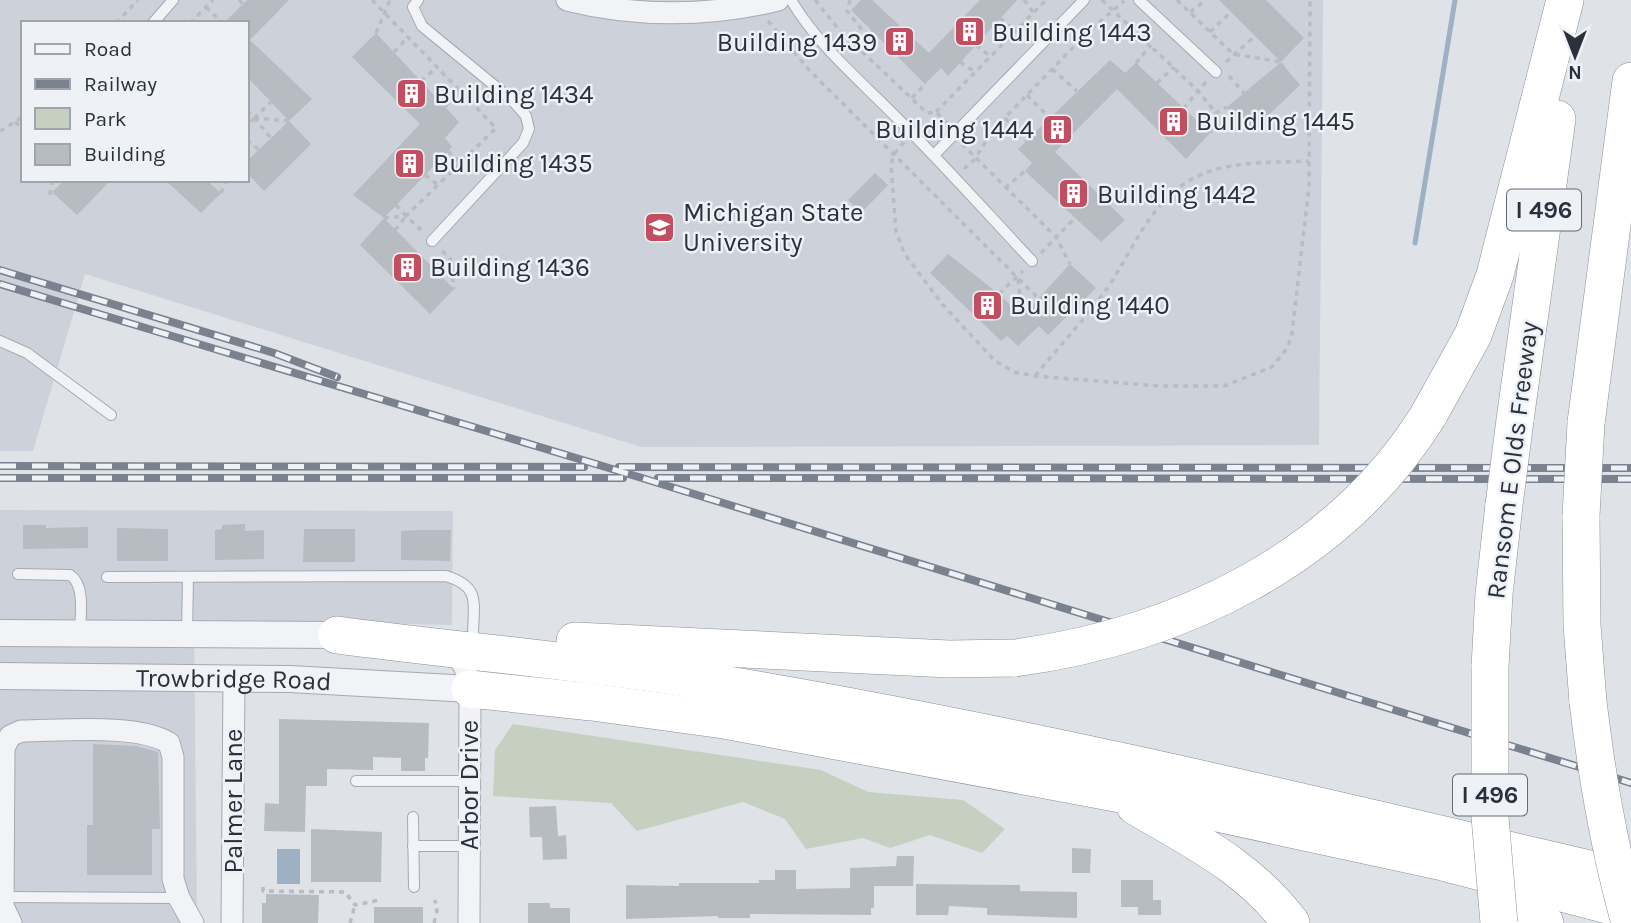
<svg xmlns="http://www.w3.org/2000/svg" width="1631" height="923" viewBox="0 0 1631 923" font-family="Karla,sans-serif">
<rect width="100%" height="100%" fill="#dfe2e7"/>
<g fill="#cdd1d9" fill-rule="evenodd">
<path d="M0 0H1323L1319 445 641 447 85 274 33 451H0ZM23 23H247V180H23Z"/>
<polygon points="0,510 453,511 452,625 194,620 197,923 0,923"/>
</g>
<polygon fill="#c5d0c1" points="513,724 821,770 868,792 963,800 1005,829 982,853 930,835 890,848 863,838 806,849 785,819 743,802 637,831 611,803 493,796 495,750"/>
<rect fill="#9db0c4" x="277" y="849" width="23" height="35"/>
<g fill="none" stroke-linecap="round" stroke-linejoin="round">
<polyline stroke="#9db0c4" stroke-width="5" points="1415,243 1455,0"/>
</g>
<g fill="#b7bcc3">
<polygon points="247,0 289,0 250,40 312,99 289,121 247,77 247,23 224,23"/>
<polygon points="861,0 872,0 929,53 980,0 1017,0 948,76 941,68 925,84 851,10"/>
<polygon points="1219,0 1266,0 1304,38 1281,62"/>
<polygon points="376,33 459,122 445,138 452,147 384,218 353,195 420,124 352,57"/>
<polygon points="1110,60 1125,73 1136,63 1210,133 1186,159 1117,89 1055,152 1125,220 1101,242 1025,171 1032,163 1018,149"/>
<polygon points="1281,62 1300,85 1252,131 1227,107"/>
<polygon points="289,121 311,144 264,191 247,173 247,161"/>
<polygon points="875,173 888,185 861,213 848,200"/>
<polygon points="65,180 111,180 77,215 52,192"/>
<polygon points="165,180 206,180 221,193 201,213"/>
<polygon points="384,218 454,289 430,314 360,245"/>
<polygon points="948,254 999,294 1022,316 1070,264 1096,288 1048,335 1039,326 1018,346 1007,336 1001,341 930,273"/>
<polygon points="245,524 245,531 264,530 264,559 215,560 215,530 222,529 222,525"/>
<polygon points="23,525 46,525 46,528 88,527 88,548 23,549"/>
<polygon points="117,528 168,529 168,561 117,561"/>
<polygon points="304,529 355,529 355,562 303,562"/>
<polygon points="421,530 451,530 450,561 401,560 401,531"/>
<polygon points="279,719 429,723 428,758 425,758 425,771 401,771 401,758 373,757 373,770 327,769 327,786 306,786 305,832 264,831 265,803 279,804"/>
<polygon points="93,744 136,746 158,752 160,829 152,829 152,875 87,875 87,825 93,825"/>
<polygon points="556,806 558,836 566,835 567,859 543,860 542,837 530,837 529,807"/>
<polygon points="311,829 382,832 381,882 311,882"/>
<polygon points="1072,848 1091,849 1090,873 1072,873"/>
<polygon points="897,856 914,856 913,886 874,886 874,908 871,908 871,915 750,914 750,918 718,918 718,916 626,919 626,885 679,886 679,883 759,883 759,880 775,880 775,870 796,870 796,889 850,888 850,868 896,866"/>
<polygon points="1121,880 1153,880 1153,900 1161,900 1161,915 1138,915 1138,907 1121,907"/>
<polygon points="916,884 1020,885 1020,891 1077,892 1077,918 987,915 987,908 949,906 948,915 916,915"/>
<polygon points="266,894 319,895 318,923 262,923 262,903 266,903"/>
<polygon points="528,903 550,903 550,908 570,908 570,923 528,923"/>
<rect x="374" y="907" width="49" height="16"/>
</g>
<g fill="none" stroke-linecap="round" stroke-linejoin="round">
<defs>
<g id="service">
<polyline points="418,0 413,7 422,26 512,100 526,116 529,129 523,143 432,241"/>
<path d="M791 0C818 46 862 82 899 120 945 166 988 214 1032 261"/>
<polyline points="1139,0 1216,72"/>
<polyline points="153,23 173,0"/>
<polyline points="934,155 1084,0"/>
<polyline points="0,341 27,353 111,415"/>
<path d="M18 574 70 575C86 585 80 617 80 634"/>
<path d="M107 577 446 576C482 587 473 604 473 636"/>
<polyline points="187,635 188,577"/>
<polyline points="356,781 469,781"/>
<polyline points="413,817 414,887"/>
<polyline points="413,846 469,846"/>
<polyline points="3,897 179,898"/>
</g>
<g id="minor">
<path d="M567 0C634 17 710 17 778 0"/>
<polyline points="454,650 465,668 470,689 469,923"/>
<path d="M11 923 3 906 4 748 10 736 21 731C60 731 137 723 169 743L173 757V879L179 898 193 923"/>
<polyline points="232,923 234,678"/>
</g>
<g id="tertiary">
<polyline points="0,633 337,635"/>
<path id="s1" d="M0 676 290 679 470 689"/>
</g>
<g id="motorway">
<polyline points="1428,416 1473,335 1495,275 1565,0"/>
<polyline points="1515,420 1557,119"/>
<polyline points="1586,423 1631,81"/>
<polyline points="1581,516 1582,625 1588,702"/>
<path d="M337 635C458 651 579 661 698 680 1012 731 1321 806 1631 879"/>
<polyline points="575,641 949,659 1015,658"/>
<polyline points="1490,667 1494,594 1504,505"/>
<polyline points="470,689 592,702 724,720 1180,805 1443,862 1631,911"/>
<path d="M1135 806C1194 841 1248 866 1291 923"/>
<polyline points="1495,885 1534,912 1545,923"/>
</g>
</defs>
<use href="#service" stroke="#a5a9b1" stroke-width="12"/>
<use href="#minor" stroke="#a5a9b1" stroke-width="23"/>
<use href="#tertiary" stroke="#a5a9b1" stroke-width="28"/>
<use href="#motorway" stroke="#88909c" stroke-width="38"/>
<g stroke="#b9bdc2" stroke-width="3.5" stroke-dasharray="5 5" stroke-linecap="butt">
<polyline points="239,0 243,4"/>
<polyline points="372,0 496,128 406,216 422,231"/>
<polyline points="815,0 840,31 927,113 936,112 947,123"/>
<polyline points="850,0 847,11 867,36"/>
<polyline points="1024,0 1033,12"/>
<polyline points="1102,0 1198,91 1184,108"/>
<polyline points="1177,0 1233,54 1281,62"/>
<polyline points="206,7 222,23"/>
<polyline points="1190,12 1206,0"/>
<polyline points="1000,18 1015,31"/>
<polyline points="768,21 810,71 1038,298"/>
<polyline points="116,23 138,0"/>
<polyline points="190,23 213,0"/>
<polyline points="1210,32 1231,12"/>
<polyline points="376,33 390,0"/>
<polyline points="976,45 990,56"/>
<polyline points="856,46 873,31"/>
<polyline points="394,52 408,37"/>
<polyline points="960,62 975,72"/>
<polyline points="1226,62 1255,36"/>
<polyline points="1136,63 1151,45"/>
<polyline points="1052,69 1077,91"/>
<polyline points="1229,76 1244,93"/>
<polyline points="421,81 437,67"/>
<polyline points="1206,82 1198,91 1216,113"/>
<polyline points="1157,83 1174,67"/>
<polyline points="1027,95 1050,118"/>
<polyline points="912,98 925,84"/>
<polyline points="445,107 460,91"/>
<polyline points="247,111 254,118 247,126"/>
<polyline points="936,112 1046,0"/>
<polyline points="254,118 289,121"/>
<polyline points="254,118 271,138"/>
<polyline points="254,118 271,102"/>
<polyline points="1005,118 1026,141"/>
<polyline points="15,122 23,129"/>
<polyline points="0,131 23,117"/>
<polyline points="1210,133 1216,113 1227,107"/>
<polyline points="247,140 259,150"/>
<polyline points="904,142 894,154 891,165 896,231 904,253 943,305 995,361 1014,372 1035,376 1159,386 1224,386 1272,367 1288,347 1292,333 1309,187 1310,0"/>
<polyline points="962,144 1056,237 1070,264"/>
<polyline points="448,151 460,163"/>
<polyline points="964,169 975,159 993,130 1089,31 1124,1"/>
<polyline points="425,175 438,185"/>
<polyline points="1005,188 1025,171"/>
<polyline points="221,193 226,180"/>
<polyline points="50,195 52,180"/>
<polyline points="396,205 406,216"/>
<polyline points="384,218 406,216"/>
<polyline points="395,230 406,216"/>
<polyline points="442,251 450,258 454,289"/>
<polyline points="1041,253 1075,218"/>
<polyline points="1018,279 1022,316"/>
<polyline points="999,294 1023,271"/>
<path d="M1035 376C1058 348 1082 322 1104 293 1132 254 1148 203 1192 179 1227 160 1271 163 1309 161"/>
<polyline points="263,887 263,891 345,892 355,905 380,900"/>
<polyline points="350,923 355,905"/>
<polyline points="434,923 437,911 435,900"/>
</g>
<use href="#service" stroke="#f1f3f6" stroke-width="10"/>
<use href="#minor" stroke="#f1f3f6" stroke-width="21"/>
<use href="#tertiary" stroke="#f1f3f6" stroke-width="26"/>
<use href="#motorway" stroke="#fff" stroke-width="37"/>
<defs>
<g id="rail">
<polyline points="0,270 274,353 337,377"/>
<polyline points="0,284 642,478 1631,783"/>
<polyline points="0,466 584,467"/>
<polyline points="619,467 1631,468"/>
<polyline points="0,478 623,478"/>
<polyline points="658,478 1631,479"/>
</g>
</defs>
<use href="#rail" stroke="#7a828f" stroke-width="8"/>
<use href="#rail" stroke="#eef1f5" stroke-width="5" stroke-dasharray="16" stroke-linecap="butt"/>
<defs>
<g id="motorway-bridge">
<polyline points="1504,505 1515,420"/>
<polyline points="1581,516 1586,423"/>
<path d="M1015 658C1178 636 1338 560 1428 416"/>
<polyline points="1490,667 1490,817 1499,923"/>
<path d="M1588 702C1597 778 1609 848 1630 923"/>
</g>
</defs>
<use href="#motorway-bridge" stroke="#88909c" stroke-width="38" stroke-linecap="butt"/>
<use href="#motorway-bridge" stroke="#fff" stroke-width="37"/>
</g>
<defs>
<symbol id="building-square" viewBox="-11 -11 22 22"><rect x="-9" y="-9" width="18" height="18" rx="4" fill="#c14f61" stroke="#eef1f5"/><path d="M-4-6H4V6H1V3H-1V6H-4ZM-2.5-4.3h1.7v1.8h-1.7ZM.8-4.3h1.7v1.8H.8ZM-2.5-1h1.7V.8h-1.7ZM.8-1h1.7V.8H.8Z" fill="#fff"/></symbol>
<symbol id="university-square" viewBox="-11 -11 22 22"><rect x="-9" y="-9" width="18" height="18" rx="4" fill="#c14f61" stroke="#eef1f5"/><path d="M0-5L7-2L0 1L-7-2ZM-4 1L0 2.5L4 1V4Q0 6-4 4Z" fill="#fff"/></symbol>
</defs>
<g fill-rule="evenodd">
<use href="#building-square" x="952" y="14" width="35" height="35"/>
<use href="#building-square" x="882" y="24" width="35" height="35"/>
<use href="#building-square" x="394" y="76" width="35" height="35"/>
<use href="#building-square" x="1156" y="104" width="35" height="35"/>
<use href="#building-square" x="1040" y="112" width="35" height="35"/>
<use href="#building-square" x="392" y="146" width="35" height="35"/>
<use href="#building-square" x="1056" y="176" width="35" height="35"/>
<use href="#university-square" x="642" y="210" width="35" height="35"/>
<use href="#building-square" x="390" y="250" width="35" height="35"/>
<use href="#building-square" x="970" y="288" width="35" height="35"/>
</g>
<g text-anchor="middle" stroke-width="5" stroke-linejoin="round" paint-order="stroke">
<g fill="#eef1f5" stroke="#656b74" stroke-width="2">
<rect x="1507" y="189.5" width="74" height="41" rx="5"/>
<rect x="1453" y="774.5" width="74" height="41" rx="5"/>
</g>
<g font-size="24" font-weight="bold" fill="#2a313d">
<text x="1544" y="218">I 496</text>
<text x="1490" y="803">I 496</text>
</g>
<g font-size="26" fill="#2a313d" stroke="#eef1f5" text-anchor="start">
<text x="992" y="41">Building 1443</text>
<text x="877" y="51" text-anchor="end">Building 1439</text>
<text x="434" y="103">Building 1434</text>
<text x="1196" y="130">Building 1445</text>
<text x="1034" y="138" text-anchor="end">Building 1444</text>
<text x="433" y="172">Building 1435</text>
<text x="1097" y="203">Building 1442</text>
<text x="683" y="221">Michigan State<tspan x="683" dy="30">University</tspan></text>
<text x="430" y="276">Building 1436</text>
<text x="1010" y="314">Building 1440</text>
</g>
<g font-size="26" fill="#2a313d" stroke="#eef1f5">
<text transform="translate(1512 460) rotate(-83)" y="9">Ransom E Olds Freeway</text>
<text dy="9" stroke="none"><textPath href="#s1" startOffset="234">Trowbridge Road</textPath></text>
<text transform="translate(469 785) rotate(-90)" y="9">Arbor Drive</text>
<text transform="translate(233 801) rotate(-90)" y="9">Palmer Lane</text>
</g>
</g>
<rect x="21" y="21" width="228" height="161" fill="#eef1f5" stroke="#a0a4ab" stroke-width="2"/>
<rect x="35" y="44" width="35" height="10" fill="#f1f3f6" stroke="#a0a4ab" stroke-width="2"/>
<text x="84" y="56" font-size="21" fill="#2a313d">Road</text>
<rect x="35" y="79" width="35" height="10" fill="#7a828f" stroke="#a0a4ab" stroke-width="2"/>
<text x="84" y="91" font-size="21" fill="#2a313d">Railway</text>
<rect x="35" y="108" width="35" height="21" fill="#c5d0c1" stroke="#a0a4ab" stroke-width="2"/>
<text x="84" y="126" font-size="21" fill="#2a313d">Park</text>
<rect x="35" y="144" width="35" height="21" fill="#b7bcc3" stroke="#a0a4ab" stroke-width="2"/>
<text x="84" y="161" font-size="21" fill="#2a313d">Building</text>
<g transform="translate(1575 56) rotate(180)" stroke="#eef1f5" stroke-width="5" paint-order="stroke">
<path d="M0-5L12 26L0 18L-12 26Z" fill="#2a313d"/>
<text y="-10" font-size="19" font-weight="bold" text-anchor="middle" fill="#2a313d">N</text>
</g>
</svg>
